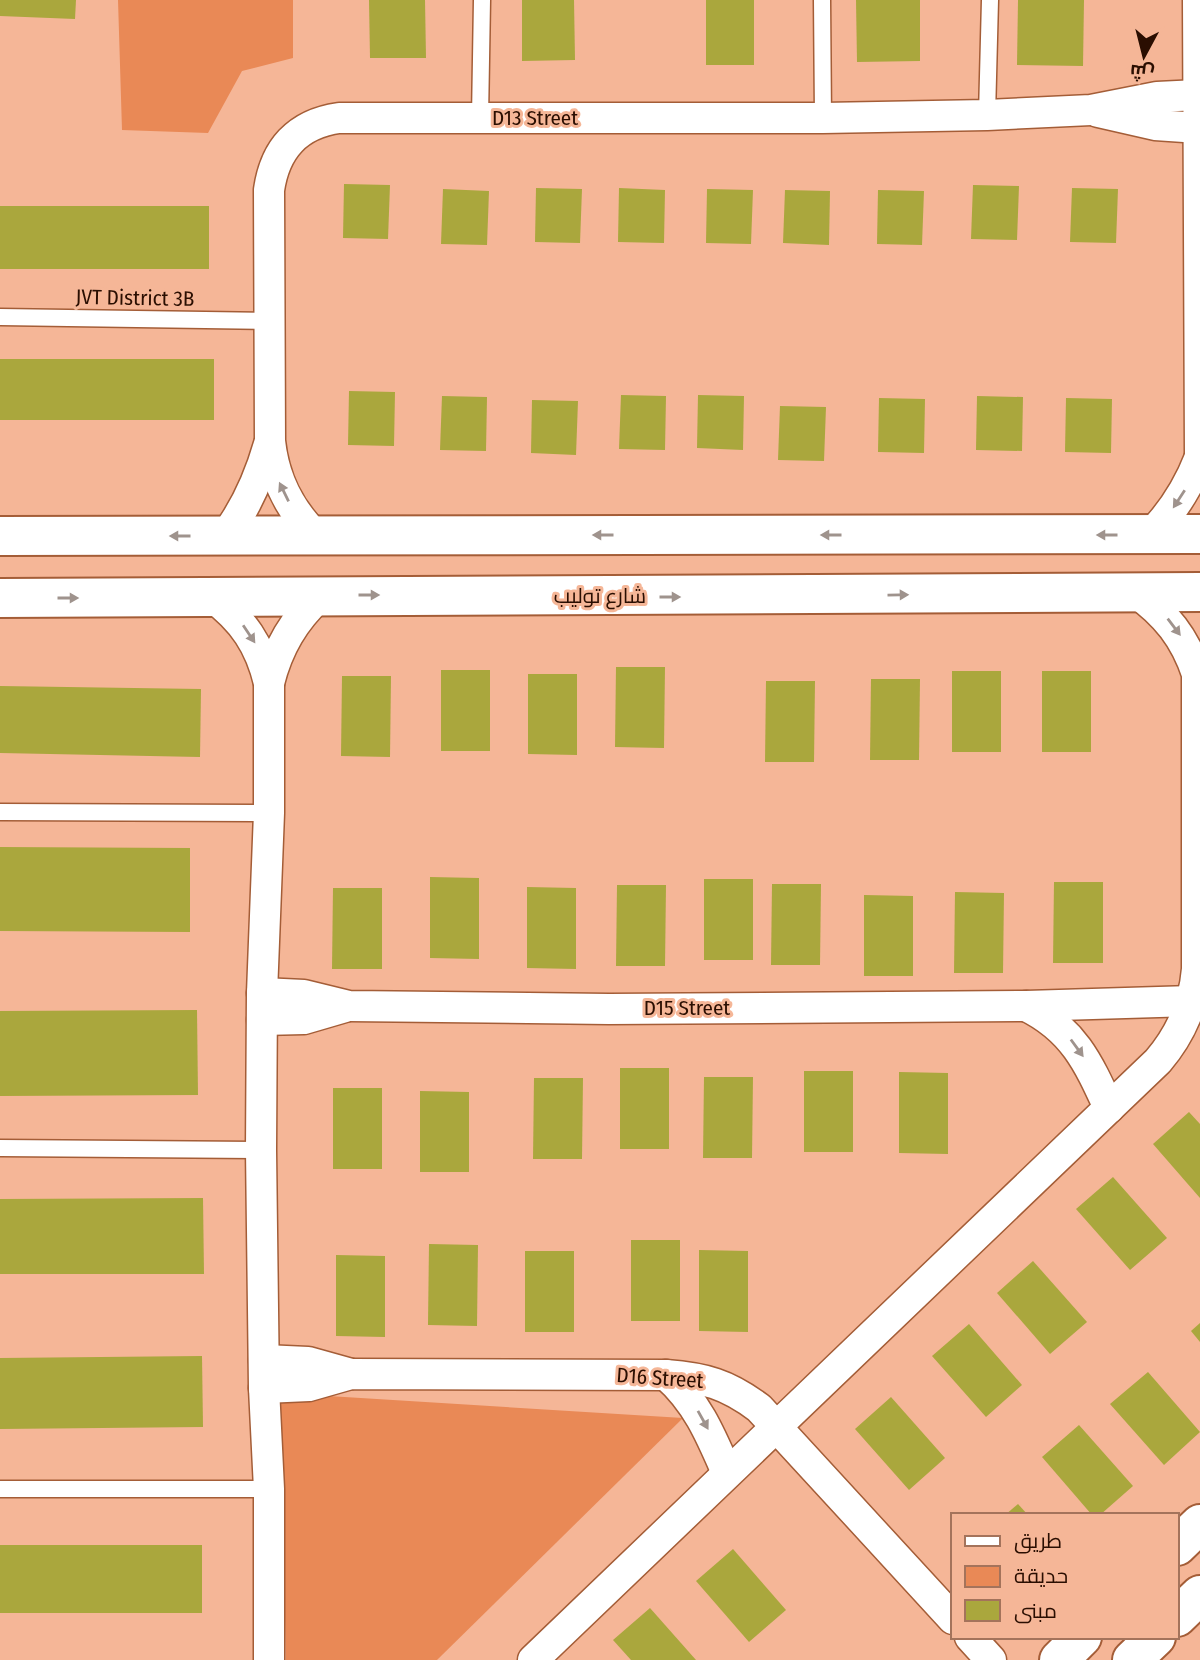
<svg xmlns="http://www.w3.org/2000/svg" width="1200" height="1660" viewBox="0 0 1200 1660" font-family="'Fira Sans Condensed',Cairo,sans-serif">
<rect width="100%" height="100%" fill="#f5b697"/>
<g fill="#e98956">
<polygon points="118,0 293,0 293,58 242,71 208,133 122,130"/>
<polygon points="280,1393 683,1418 437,1660 286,1660"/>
</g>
<g fill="#aaa73d">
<polygon points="0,0 76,0 75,19 0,16"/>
<polygon points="369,0 425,0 426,58 370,58"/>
<polygon points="522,0 574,0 575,60 522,61"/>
<rect x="706" y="0" width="48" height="65"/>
<polygon points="856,0 920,0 920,61 857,62"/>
<polygon points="1018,0 1084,0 1083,66 1017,65"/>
<polygon points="344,184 390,185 388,239 343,238"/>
<polygon points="973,185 1019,186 1017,240 971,239"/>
<polygon points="536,188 582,189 580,243 535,242"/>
<polygon points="619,188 665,190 664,243 618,242"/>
<polygon points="1072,188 1118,189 1116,243 1070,242"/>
<polygon points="443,189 489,191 487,245 441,244"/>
<polygon points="707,189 753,190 751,244 706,243"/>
<polygon points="785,190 830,191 829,245 783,243"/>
<polygon points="878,190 924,191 922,245 877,244"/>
<rect x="0" y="206" width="209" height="63"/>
<rect x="0" y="359" width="214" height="61"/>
<polygon points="349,391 395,392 394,446 348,445"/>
<polygon points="621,395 666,396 665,450 619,449"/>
<polygon points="698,395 744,396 743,450 697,448"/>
<polygon points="442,396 487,397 486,451 440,450"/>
<polygon points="977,396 1023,397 1022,451 976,450"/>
<polygon points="879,398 925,399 924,453 878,452"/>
<polygon points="1066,398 1112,399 1111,453 1065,452"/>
<polygon points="532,400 578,401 576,455 531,453"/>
<polygon points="780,406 826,407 824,461 778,460"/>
<polygon points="616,667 665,667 664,748 615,747"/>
<rect x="441" y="670" width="49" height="81"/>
<rect x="952" y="671" width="49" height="81"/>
<rect x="1042" y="671" width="49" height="81"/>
<polygon points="528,674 577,674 577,755 528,754"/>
<polygon points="342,676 391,676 390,757 341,756"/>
<polygon points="871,679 920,679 919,760 870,760"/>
<polygon points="766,681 815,681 814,762 765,762"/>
<polygon points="0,686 201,689 200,757 0,753"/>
<polygon points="0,847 190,848 190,932 0,931"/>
<polygon points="430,877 479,878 479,959 430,958"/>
<rect x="704" y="879" width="49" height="81"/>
<polygon points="1054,882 1103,882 1103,963 1053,963"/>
<polygon points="772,884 821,884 820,965 771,965"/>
<polygon points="617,885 666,885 665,966 616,966"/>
<polygon points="527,887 576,888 576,969 527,968"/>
<polygon points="333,888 382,888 382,969 332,969"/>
<polygon points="955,892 1004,893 1003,973 954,973"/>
<polygon points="864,895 913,896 913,976 864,976"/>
<polygon points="197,1010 198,1095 0,1096 0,1011"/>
<rect x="620" y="1068" width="49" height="81"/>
<rect x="804" y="1071" width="49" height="81"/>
<polygon points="899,1072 948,1073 948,1154 899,1153"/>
<polygon points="704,1077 753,1077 752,1158 703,1158"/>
<polygon points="534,1078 583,1078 582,1159 533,1159"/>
<rect x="333" y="1088" width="49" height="81"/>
<polygon points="420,1091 469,1092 469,1172 420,1172"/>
<polygon points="1189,1112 1200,1124 1200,1198 1153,1144"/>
<polygon points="1113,1177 1167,1238 1130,1270 1076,1209"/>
<polygon points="203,1198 204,1274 0,1274 0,1199"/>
<rect x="631" y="1240" width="49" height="81"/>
<polygon points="429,1244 478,1245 477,1326 428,1325"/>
<polygon points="699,1250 748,1251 748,1332 699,1331"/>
<rect x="525" y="1251" width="49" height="81"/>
<polygon points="336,1255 385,1256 385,1337 336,1336"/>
<polygon points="1033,1261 1087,1322 1050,1354 997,1293"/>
<polygon points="1200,1323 1200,1342 1191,1331"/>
<polygon points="969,1324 1022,1385 986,1417 932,1356"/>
<polygon points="202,1356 203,1427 0,1429 0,1358"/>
<polygon points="1148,1372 1200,1432 1164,1465 1110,1404"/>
<polygon points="891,1397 945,1458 909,1490 855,1429"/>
<polygon points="1079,1425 1133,1486 1100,1515 1092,1515 1042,1457"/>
<polygon points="1018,1504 1028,1515 1005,1515"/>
<rect x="0" y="1545" width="202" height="68"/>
<polygon points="733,1549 786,1610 749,1642 696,1581"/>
<polygon points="650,1608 696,1660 631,1660 613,1640"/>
</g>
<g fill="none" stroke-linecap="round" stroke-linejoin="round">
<defs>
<g id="service">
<polyline points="822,0 823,118"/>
<polyline points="987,115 990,0"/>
<polyline points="480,118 482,0"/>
<polyline points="0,317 269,321"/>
<polyline points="0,812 269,813"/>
<polyline points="0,1148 261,1150"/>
<polyline points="0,1489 269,1489"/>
</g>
<g id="minor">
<polyline points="1198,0 1200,457"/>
<polyline points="1098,112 1155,125 1199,128"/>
<path d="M1150 535C1173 512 1188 488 1200 457"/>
<path d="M225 536C246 508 259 479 269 444"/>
<path d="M316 536C289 509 274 479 270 441L269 190C275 149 297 124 339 118H823L987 115 1091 110 1157 97 1198 95"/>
<path d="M212 597C243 620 260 645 269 683V813L262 993 261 1150 264 1388 269 1489V1660"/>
<path d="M269 683C278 647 294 620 321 595"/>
<polyline points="262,993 304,995 349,1006 609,1009 1026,1006 1192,1001"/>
<path d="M1026 1006C1073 1029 1088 1062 1109 1108"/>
<polyline points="262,1020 304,1019 345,1007"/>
<polyline points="264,1360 308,1362 351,1374"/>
<path d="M666 1375C697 1402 711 1436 727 1473"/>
<path d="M264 1388 309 1386 351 1374 666 1375C705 1378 727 1384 759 1408L953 1619"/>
<polyline points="970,1637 991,1660"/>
<path d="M533 1660 1158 1061C1181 1034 1194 1005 1197 969V674C1185 638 1166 614 1135 592"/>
</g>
<g id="tertiary">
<polyline points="0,536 1200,534"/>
<path d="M0 598C400 597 800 595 1200 592"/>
<polyline points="1177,1546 1200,1524"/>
<polyline points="1177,1617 1200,1595"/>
<polyline points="1059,1660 1082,1637"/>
<polyline points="1132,1660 1156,1637"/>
</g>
</defs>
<use href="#service" stroke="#a45d37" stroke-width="19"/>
<use href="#minor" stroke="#a45d37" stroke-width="33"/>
<use href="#tertiary" stroke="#a45d37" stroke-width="42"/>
<use href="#service" stroke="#fff" stroke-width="16"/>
<use href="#minor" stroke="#fff" stroke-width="30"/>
<use href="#tertiary" stroke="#fff" stroke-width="38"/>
</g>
<defs><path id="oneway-solid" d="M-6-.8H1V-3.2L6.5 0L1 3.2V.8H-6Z" transform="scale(1.75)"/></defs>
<g fill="#9f938d">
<use href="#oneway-solid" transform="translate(284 492) rotate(-116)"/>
<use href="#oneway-solid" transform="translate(1179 499) rotate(123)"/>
<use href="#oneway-solid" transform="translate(603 535) rotate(180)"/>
<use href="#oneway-solid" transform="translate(831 535) rotate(-180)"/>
<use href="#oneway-solid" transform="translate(1107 535) rotate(-180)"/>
<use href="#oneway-solid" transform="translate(180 536) rotate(-180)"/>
<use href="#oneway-solid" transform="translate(369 595)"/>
<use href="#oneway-solid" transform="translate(898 595) rotate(-1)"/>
<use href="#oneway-solid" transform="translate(670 597)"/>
<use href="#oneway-solid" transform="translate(68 598)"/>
<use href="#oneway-solid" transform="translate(1174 627) rotate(53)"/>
<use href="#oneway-solid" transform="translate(249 634) rotate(56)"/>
<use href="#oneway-solid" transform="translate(1077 1048) rotate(54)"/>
<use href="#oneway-solid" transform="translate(703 1420) rotate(61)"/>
</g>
<g text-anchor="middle" stroke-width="6" stroke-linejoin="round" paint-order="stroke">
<g font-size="21" fill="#2a0e01" stroke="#f5b697">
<text x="535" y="125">D13 Street</text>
<text transform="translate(135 298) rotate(1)" y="7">JVT District 3B</text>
<text x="600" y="603">شارع توليب</text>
<text x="687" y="1015">D15 Street</text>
<text transform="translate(660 1378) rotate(4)" y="7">D16 Street</text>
</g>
</g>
<rect x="951" y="1513" width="228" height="126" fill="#f5b697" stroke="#a4735b" stroke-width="2"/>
<rect x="965" y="1536" width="35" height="10" fill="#ffffff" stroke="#a4735b" stroke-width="2"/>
<text x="1014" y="1548" font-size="21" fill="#2a0e01">طريق</text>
<rect x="965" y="1566" width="35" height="21" fill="#e98956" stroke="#a4735b" stroke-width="2"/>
<text x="1014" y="1583" font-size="21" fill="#2a0e01">حديقة</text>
<rect x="965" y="1600" width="35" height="21" fill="#aaa73d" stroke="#a4735b" stroke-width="2"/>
<text x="1014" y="1618" font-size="21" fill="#2a0e01">مبنى</text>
<g transform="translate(1144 56) rotate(187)" stroke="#f5b697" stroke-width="5" paint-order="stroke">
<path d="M0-5L12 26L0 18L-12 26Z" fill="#2a0e01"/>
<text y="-10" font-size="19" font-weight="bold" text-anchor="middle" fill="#2a0e01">ش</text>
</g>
</svg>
